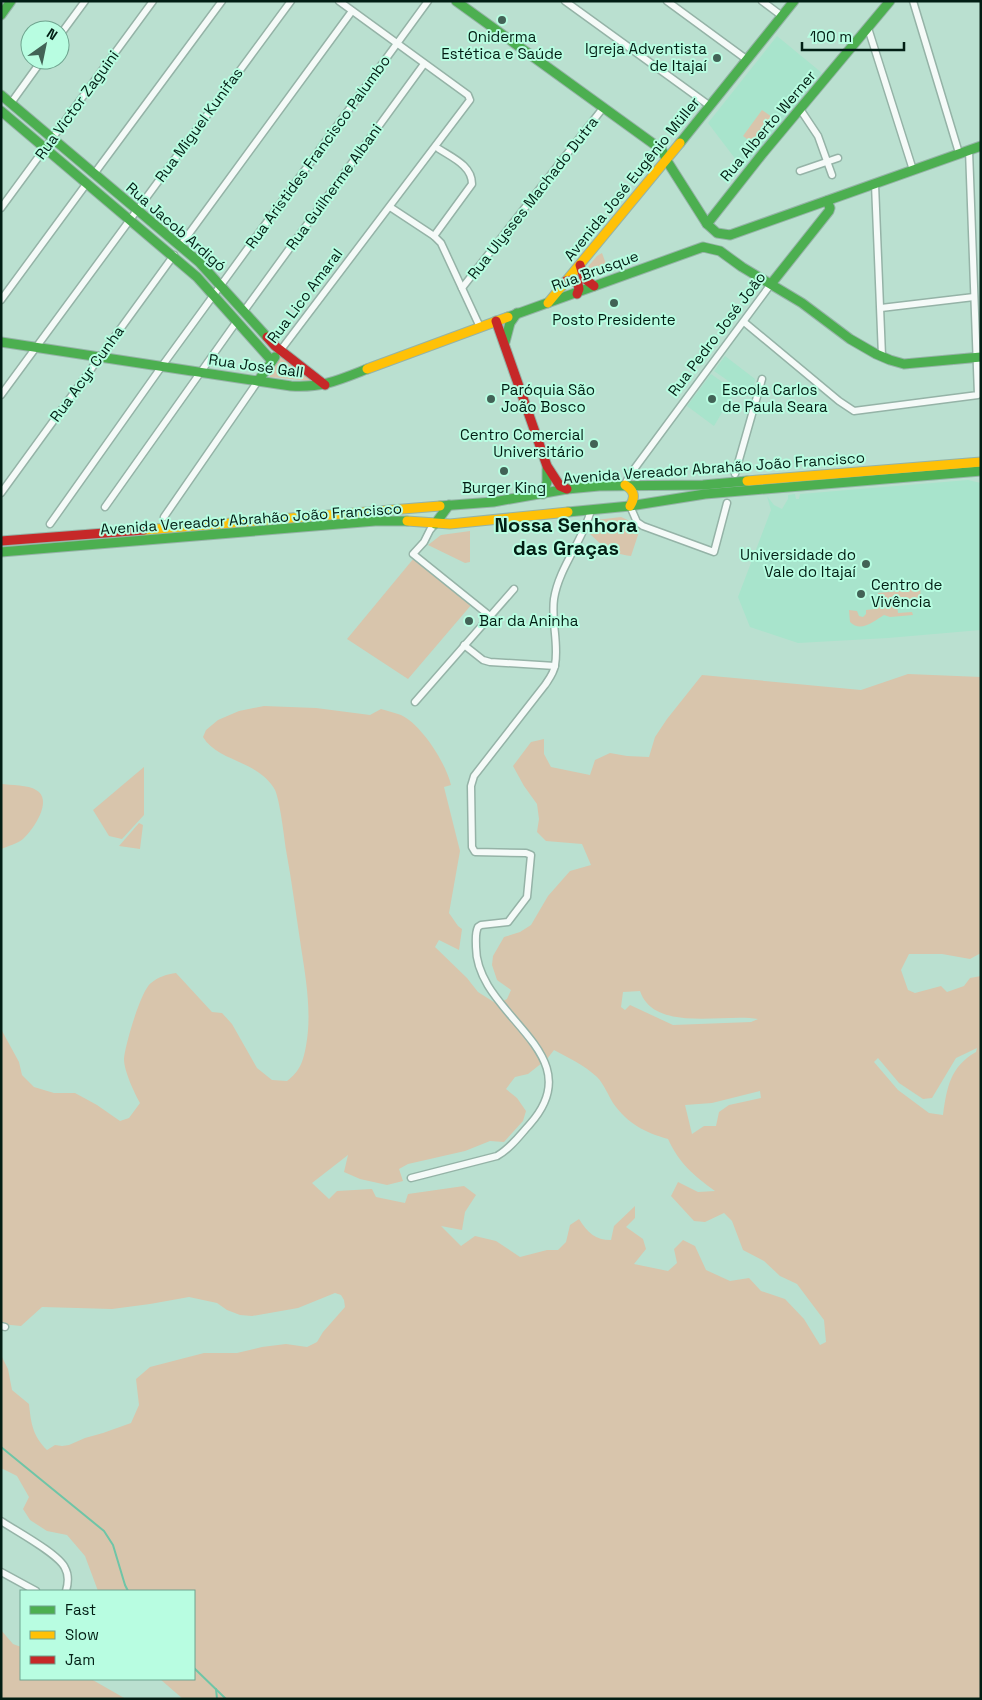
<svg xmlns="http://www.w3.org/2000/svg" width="982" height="1700" viewBox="0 0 982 1700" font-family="'Space Grotesk',sans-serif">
<rect width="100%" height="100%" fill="#bae0d0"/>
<g fill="#a8e4cc">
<polygon points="777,36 822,73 743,169 708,123"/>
<polygon points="725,356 755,379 753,398 714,371"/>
<polygon points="711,374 735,391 714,426 687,406"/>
<polygon points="968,480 981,483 981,630 888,638 798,643 750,627 738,597 771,510 767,496 774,505 782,509 788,499 788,495 795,494 796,499 799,499 800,494"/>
</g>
<g fill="#d8c5ac" fill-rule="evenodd">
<polygon points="762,110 775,119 755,145 743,136"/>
<polygon points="602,253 609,272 593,276 590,276 586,269 597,256"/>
<polygon points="282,356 309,377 310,381 270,377 268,373 280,357"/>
<path d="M621 517 641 526 631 556C609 553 605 548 589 533L596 520Z"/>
<polygon points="470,531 470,562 465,563 428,545 441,535"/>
<polygon points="414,558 472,604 408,679 347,639"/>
<path d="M920 585 921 601 901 602V605H897L898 613 912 612 913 615 890 617 884 615C874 621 861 633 850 622L849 610 857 611 859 616 863 617 866 614V610L874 609 873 596H874L875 600 877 602V606L880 604 878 602 883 599 885 601 887 599 886 597H879L878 593 898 591Z"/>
<path d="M908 674 981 677V953L970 959 942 954H909L901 970 908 990 915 993 941 986 947 992 964 986 970 978 981 976V1699H183L160 1679H194V1591H98L85 1556 67 1535 47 1531 30 1520 23 1509 29 1497 17 1476 1 1468V1355L8 1369 12 1390 29 1404C31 1424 33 1436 47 1450L55 1445 62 1446 69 1445 85 1438 103 1433 131 1423 139 1405 136 1379 150 1367 204 1353H237L262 1347 286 1344 307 1347 317 1342 323 1332 345 1307 344 1300 341 1295 335 1293 298 1308 252 1316 240 1315 227 1310 217 1303 189 1297 150 1304 112 1309 42 1307 21 1326 1 1324V1029L19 1062 22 1075 34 1087 54 1093H75L97 1105 120 1121 129 1118 140 1103C134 1092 124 1071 124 1059 125 1045 141 990 151 983 158 977 167 974 176 973L212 1012 222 1013 232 1024 257 1068 272 1080 287 1081C300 1071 303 1062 306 1046 312 1014 306 979 301 947 296 915 292 882 286 850 284 836 280 801 275 790 258 760 218 762 203 737L206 730 218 720 239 711 264 706 316 708 370 715 381 709C388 711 395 713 401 715 421 724 446 763 451 785L444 787 460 851 449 913 458 926 462 929 459 950 439 940 435 947 467 978 478 992 497 1004 507 999 511 990 497 980 492 965 493 956 504 937 520 932 531 925 548 896 570 871 591 865 582 844 546 841 537 832 539 819 537 804 524 786 513 766 531 742 544 739V754L551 767 590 775 595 760 610 753 627 756 649 757 655 737 667 719 702 675 861 690ZM640 991C654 1033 725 1013 758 1019L751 1022 673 1025 630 1005 625 1010 621 1007 623 992ZM977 1048 976 1052C950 1067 947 1087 943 1115L929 1113 898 1090 874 1062 878 1058 899 1083 923 1099 932 1098 956 1058ZM554 1050C569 1058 584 1065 597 1077 604 1084 608 1095 613 1103 628 1124 644 1132 668 1139 679 1163 693 1175 715 1191L698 1192 678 1182 671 1196 694 1221 705 1222 724 1213 732 1221 743 1250 764 1261 780 1276 797 1284 824 1320 826 1342 820 1345 804 1319 785 1299 761 1291 749 1278 730 1281 706 1270 695 1246 683 1240 674 1249 677 1263 668 1271 634 1264 646 1249 643 1239 626 1227 635 1218V1206L614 1226 611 1240C595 1240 588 1233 579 1219L570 1225 566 1242 558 1250H547L520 1257 496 1241 475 1236 461 1246 441 1226 462 1230 465 1212 476 1195 464 1186 408 1194 405 1203 376 1197 372 1189 337 1191 329 1199 312 1183 348 1155 344 1172 360 1179 387 1185 403 1181 399 1169 408 1164 465 1151 490 1141 504 1142 523 1121 526 1111 517 1098 506 1089 515 1077 528 1074 547 1059ZM760 1091 761 1098 729 1105 719 1112 716 1126H704L692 1134 685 1105 712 1103Z"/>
<polygon points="144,767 144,815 122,839 109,836 93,810"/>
<path d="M1 784C10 785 29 785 36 790 54 800 33 830 23 839 17 844 8 846 1 849Z"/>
<polygon points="139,823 143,825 140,849 119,846"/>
<polygon points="1,1630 13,1644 21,1647 21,1679 91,1679 126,1699 1,1699"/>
</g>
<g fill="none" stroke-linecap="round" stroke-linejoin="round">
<g stroke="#6ec5a7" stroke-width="2">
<polyline points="1,1447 104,1531 113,1545 125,1585 128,1591"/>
<polyline points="194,1668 226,1699"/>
<polyline points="216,1689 217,1699"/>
</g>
<defs>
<g id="street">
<polyline points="565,1 710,106"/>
<polyline points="667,1 746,59"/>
<polyline points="762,1 782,16"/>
<polyline points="913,1 959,153"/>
<polyline points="868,28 913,170"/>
<polyline points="60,35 85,1"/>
<polyline points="11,103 42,60"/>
<polyline points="800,109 818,136 832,175"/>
<polyline points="800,171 838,158"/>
<polyline points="94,174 222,1"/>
<polyline points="875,184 882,356"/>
<polyline points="390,207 434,236 441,243 480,327"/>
<polyline points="1,208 153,1"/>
<path d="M434 236 472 184C472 166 453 158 439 149"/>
<polyline points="180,246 352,11"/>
<polyline points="462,288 603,108"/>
<polyline points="1,300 87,183"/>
<polyline points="881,308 974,297"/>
<polyline points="244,311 424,64"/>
<polyline points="744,322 839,401 854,411 978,395 969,150"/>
<polyline points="280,351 470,100 468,95 339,1"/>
<polyline points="1,395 291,1"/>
<polyline points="735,474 762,379"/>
<polyline points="625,485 629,476 771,284"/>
<polyline points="1,493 174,255"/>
<polyline points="630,506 637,522 643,526 714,552 727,503"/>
<polyline points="105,507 237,321"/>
<polyline points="164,517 258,381"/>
<polyline points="50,524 162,366 428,1"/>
<polyline points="435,524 430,530 424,542 413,554 490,616"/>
<polyline points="464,645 483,660 490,662 555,666"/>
<polyline points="415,702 514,589"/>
<path d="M411 1178 497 1156C511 1148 520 1135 530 1124 594 1052 475 1016 476 946 476 940 475 933 478 927L481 925 508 922 527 897 531 855 526 853 475 852 472 847 471 786 474 776 545 685C549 679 554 673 555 665 559 644 551 621 554 599 559 567 583 541 591 510"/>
<polyline points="1,1326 5,1327"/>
<path d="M1 1521C16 1531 59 1554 65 1568 69 1575 68 1584 66 1591"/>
<polyline points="1,1572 36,1591"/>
</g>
<g id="fast">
<polyline points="456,1 662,150 667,161 707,224 717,233 730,235 981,146"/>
<polyline points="1,15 11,1"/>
<polyline points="1,95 199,262 267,337"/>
<polyline points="1,111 197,277 272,361"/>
<polyline points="680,143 794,1"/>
<polyline points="707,224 763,153 890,1"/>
<polyline points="771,284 829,211 830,208 827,201"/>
<polyline points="508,317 703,247 720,251 742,267 802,303 850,339 876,354 890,360 904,364 981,357"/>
<path d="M1 342 291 386C322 388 339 380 367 369"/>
<polyline points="505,342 510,323 517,313"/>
<polyline points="258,381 275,357"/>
<polyline points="543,494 547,482 547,469"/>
<polyline points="440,506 493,502 567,489 599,486 703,485 747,481"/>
<polyline points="568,512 630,506 705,494 981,471"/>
<polyline points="435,524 449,505"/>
<polyline points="1,552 375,521 407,521"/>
</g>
<g id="slow">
<polyline points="548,303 680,143"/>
<polyline points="367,369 508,317"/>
<polyline points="747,481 981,462"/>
<path d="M625 485C634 490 636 497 630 506"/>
<polyline points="407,521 450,524 568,512"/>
<polyline points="144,530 440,506"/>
</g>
<g id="jam">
<polyline points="580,265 584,278 594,286"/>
<polyline points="566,281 572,280 578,284 579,289 577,294"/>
<polyline points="496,321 547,466 560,486 567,489"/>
<polyline points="267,337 275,346 325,385"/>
<polyline points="1,541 144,530"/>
</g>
</defs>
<use href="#street" stroke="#95b3a7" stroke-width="9"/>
<use href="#fast" stroke="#95b3a7" stroke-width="11"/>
<use href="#slow" stroke="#95b3a7" stroke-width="11"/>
<use href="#jam" stroke="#95b3a7" stroke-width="11"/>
<use href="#street" stroke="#f5faf8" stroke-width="6"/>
<use href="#fast" stroke="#4caf50" stroke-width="9"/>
<use href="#slow" stroke="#ffc107" stroke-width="9"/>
<use href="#jam" stroke="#c62828" stroke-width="9"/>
</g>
<g fill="#426256" stroke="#b8fde1" stroke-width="2">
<circle cx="502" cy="20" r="5"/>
<circle cx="717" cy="58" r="5"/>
<circle cx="614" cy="303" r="5"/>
<circle cx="491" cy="399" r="5"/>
<circle cx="712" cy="399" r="5"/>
<circle cx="594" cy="444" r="5"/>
<circle cx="504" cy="471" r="5"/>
<circle cx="866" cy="564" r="5"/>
<circle cx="861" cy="594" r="5"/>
<circle cx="469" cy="621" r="5"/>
</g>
<g text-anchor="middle" stroke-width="4" stroke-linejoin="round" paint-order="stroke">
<g font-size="15" fill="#021e14" stroke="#b8fde1" text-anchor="start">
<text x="502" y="42" text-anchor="middle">Oniderma<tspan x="502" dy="17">Estética e Saúde</tspan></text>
<text x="707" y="54" text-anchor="end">Igreja Adventista<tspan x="707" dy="17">de Itajaí</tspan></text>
<text x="614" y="325" text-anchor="middle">Posto Presidente</text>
<text x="501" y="395">Paróquia São<tspan x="501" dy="17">João Bosco</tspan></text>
<text x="722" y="395">Escola Carlos<tspan x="722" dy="17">de Paula Seara</tspan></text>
<text x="584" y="440" text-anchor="end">Centro Comercial<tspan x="584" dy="17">Universitário</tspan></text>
<text x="504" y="493" text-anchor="middle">Burger King</text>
<text x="856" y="560" text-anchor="end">Universidade do<tspan x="856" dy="17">Vale do Itajaí</tspan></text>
<text x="871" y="590">Centro de<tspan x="871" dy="17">Vivência</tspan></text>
<text x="479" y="626">Bar da Aninha</text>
</g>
<g font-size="15" fill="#021e14" stroke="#b8fde1">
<text transform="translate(77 105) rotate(-54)" y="5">Rua Victor Zaguini</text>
<text transform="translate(199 125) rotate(-54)" y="5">Rua Miguel Kunifas</text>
<text transform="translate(768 126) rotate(-50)" y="5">Rua Alberto Werner</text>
<text transform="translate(318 152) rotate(-54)" y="5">Rua Aristides Francisco Palumbo</text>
<text transform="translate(632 179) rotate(-51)" y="5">Avenida José Eugênio Müller</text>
<text transform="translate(334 187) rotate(-54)" y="5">Rua Guilherme Albani</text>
<text transform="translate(533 198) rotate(-52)" y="5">Rua Ulysses Machado Dutra</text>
<text transform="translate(176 227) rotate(41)" y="5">Rua Jacob Ardigó</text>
<text transform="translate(595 271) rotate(-20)" y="5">Rua Brusque</text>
<text transform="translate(305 296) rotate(-53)" y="5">Rua Lico Amaral</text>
<text transform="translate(717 334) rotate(-53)" y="5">Rua Pedro José João</text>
<text transform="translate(256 366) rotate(8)" y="5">Rua José Gall</text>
<text transform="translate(87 374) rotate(-54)" y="5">Rua Acyr Cunha</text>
<text transform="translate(714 468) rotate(-4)" y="5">Avenida Vereador Abrahão João Francisco</text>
<text transform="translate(251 519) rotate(-4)" y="5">Avenida Vereador Abrahão João Francisco</text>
</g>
<g font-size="20" font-weight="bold" fill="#021e14" stroke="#b8fde1">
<text x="566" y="532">Nossa Senhora<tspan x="566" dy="23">das Graças</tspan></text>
</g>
</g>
<rect width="982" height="1700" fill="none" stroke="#021e14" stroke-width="5"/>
<rect x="20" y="1590" width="175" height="90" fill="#b8fde1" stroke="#6fa48f"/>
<rect x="30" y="1606" width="25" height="8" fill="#4caf50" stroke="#6fa48f"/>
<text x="65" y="1615" font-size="15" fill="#021e14">Fast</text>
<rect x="30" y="1631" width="25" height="8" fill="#ffc107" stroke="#6fa48f"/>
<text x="65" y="1640" font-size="15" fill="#021e14">Slow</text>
<rect x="30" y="1656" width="25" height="8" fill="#c62828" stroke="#6fa48f"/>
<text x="65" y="1665" font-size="15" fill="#021e14">Jam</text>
<g transform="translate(45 45) rotate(33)"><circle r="24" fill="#b8fde1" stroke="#6fa48f"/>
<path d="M0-4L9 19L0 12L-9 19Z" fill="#426256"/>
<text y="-8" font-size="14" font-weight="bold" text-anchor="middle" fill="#021e14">N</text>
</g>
<path d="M802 42v8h102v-8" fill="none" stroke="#021e14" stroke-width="2.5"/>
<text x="810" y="42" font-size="15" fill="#021e14" stroke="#b8fde1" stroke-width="4" paint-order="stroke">100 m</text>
</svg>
